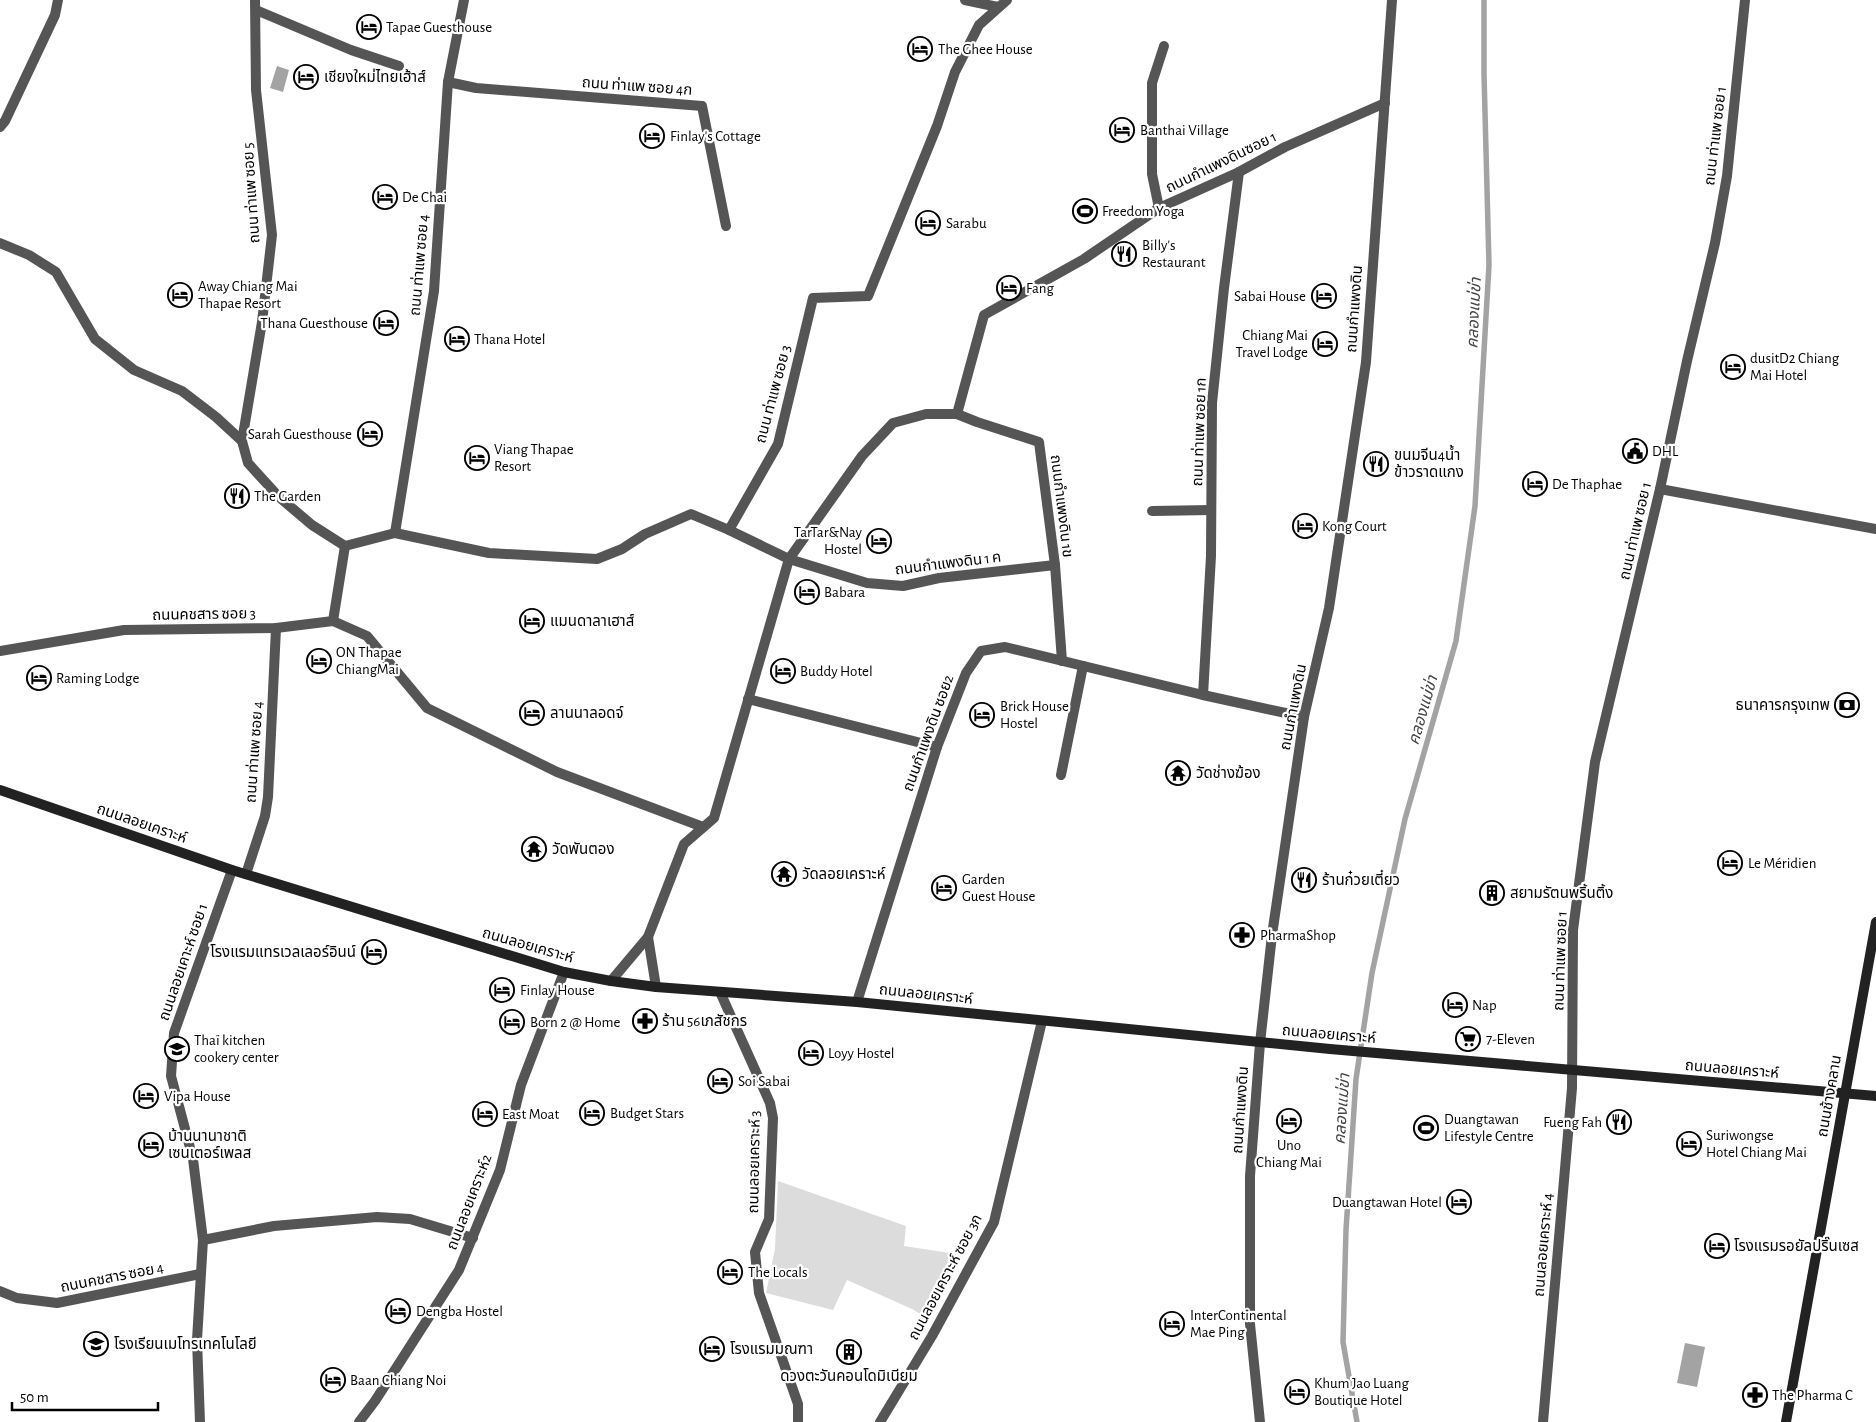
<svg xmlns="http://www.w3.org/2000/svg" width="1876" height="1422" viewBox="0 0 1876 1422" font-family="'Alegreya Sans','Noto Sans Thai',sans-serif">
<rect width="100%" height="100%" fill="#fff"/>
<polygon fill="#dcdcdc" points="778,1181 906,1226 904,1246 956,1254 928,1319 912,1309 847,1280 833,1310 766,1293 775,1249"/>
<g fill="#a3a3a3">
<polygon points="277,66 289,70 283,92 270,88"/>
<polygon points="1685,1343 1705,1347 1697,1387 1677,1383"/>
</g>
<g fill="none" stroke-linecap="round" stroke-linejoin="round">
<polyline stroke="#a3a3a3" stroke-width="5.5" points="1357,1422 1343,1342 1346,1230 1356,1079 1372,973 1405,819 1456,641 1475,506 1489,265 1484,74 1484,0"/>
<g stroke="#555" stroke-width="10">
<polyline points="965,0 998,7"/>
<polyline points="256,10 351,50 399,66"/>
<polyline points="448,82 476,88 702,106 726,226"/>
<polyline points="0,127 5,121 55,15 58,0"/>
<polyline points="1159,208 1152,174 1152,83 1164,46"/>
<polyline points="0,243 29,255 56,272 95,339 134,370 182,391 216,417 242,441 248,463 279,497 312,525 345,546"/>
<polyline points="957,414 984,315 1084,259 1159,208 1239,172 1285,147 1385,103"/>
<polyline points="242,441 262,322 272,235 256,90 255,0"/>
<polyline points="1660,489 1876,529"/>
<polyline points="1152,511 1211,510"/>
<polyline points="729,530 789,559 867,583 903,586 939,578 1055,565"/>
<polyline points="395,533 434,291 448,82 464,0"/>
<polyline points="345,546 395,533 489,553 597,559 622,549 645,534 691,514 729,530 778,444 813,298 868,296 937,126 955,72 979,25 1007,0"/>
<polyline points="333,621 367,636 427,708 557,772 703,827"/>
<polyline points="0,651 124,630 276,628 333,621 345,546"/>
<polyline points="1203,695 1211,556 1212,403 1224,288 1239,172"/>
<polyline points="748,699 937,747"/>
<polyline points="1061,775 1083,666"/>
<polyline points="246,874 265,816 268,797 276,628"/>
<polyline points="648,937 656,987"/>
<polyline points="611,981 648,937 684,844 714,818 789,559 862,456 893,423 926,414 957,414 977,422 1039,442 1055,565 1062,661"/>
<polyline points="720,992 770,1103 773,1118 769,1219 755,1252 759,1293 798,1404 798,1422"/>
<polyline points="857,1002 937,747 966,673 981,651 1005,647 1203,695 1304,717"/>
<polyline points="203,1240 274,1226 377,1217 410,1219 473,1238"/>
<polyline points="0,1291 17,1298 57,1303 200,1274"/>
<polyline points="200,1422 197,1340 203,1240 193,1159 171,1076 174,1033 232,870"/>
<polyline points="359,1422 375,1401 459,1270 500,1170 521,1085 564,972"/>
<polyline points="880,1422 932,1336 994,1222 1042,1021"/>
<polyline points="1260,1422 1250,1324 1250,1176 1260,1043 1272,935 1304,717 1329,608 1366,362 1392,0"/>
<polyline points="1543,1422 1572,1088 1573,930 1595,762 1660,489 1687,361 1715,243 1727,176 1745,0"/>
</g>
<g stroke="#222" stroke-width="10">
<polyline points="0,790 232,870 564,972 611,981 656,987 857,1002 1330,1049 1876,1096"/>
<polyline points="1786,1422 1876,922"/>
</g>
</g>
<defs>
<symbol id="hotel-ring" viewBox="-11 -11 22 22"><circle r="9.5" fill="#fff" stroke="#000" stroke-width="1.5"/><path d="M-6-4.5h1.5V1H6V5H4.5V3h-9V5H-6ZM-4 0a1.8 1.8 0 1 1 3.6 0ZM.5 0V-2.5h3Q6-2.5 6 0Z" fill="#000"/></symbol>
<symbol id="stadium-ring" viewBox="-11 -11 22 22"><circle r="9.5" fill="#fff" stroke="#000" stroke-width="1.5"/><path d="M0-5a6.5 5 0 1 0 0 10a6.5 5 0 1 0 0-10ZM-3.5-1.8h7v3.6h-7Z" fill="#000"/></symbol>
<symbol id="restaurant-ring" viewBox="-11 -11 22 22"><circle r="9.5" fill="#fff" stroke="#000" stroke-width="1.5"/><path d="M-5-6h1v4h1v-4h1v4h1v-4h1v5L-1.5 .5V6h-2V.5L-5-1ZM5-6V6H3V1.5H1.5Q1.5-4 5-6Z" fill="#000"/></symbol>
<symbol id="civic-ring" viewBox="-11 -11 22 22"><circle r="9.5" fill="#fff" stroke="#000" stroke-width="1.5"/><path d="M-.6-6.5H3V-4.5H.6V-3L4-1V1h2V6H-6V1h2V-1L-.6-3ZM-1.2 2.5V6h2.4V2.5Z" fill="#000"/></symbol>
<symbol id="bank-ring" viewBox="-11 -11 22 22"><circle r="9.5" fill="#fff" stroke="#000" stroke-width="1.5"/><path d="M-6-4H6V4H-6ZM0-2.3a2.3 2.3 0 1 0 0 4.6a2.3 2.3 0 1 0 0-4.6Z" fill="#000"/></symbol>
<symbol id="temple-ring" viewBox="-11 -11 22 22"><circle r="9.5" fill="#fff" stroke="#000" stroke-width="1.5"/><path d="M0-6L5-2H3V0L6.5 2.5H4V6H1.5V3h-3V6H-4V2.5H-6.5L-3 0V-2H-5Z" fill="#000"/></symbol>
<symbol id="building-ring" viewBox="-11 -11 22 22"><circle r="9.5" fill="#fff" stroke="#000" stroke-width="1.5"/><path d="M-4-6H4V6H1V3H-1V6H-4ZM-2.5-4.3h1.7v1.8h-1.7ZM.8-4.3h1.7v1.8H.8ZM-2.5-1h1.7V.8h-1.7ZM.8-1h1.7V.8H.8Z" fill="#000"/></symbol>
<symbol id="pharmacy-ring" viewBox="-11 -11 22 22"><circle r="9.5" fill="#fff" stroke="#000" stroke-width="1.5"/><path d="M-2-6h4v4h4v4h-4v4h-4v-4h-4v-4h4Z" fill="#000"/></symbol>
<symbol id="supermarket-ring" viewBox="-11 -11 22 22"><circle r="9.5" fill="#fff" stroke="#000" stroke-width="1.5"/><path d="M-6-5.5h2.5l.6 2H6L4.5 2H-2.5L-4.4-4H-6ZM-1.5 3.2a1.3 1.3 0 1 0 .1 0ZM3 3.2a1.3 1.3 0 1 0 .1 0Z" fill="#000"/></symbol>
<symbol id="school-ring" viewBox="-11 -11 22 22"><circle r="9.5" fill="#fff" stroke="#000" stroke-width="1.5"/><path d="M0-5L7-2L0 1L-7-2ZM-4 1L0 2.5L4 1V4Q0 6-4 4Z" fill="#000"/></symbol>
</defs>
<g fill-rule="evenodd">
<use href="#hotel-ring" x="355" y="13" width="28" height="28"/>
<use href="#hotel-ring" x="906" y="35" width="28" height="28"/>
<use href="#hotel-ring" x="292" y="63" width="28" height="28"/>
<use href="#hotel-ring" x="1108" y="116" width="28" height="28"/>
<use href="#hotel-ring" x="638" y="122" width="28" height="28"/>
<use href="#hotel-ring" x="371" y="183" width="28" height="28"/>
<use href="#stadium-ring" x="1071" y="197" width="28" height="28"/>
<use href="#hotel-ring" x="914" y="209" width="28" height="28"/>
<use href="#restaurant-ring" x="1110" y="240" width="28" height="28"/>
<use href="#hotel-ring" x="995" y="274" width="28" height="28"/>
<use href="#hotel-ring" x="166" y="281" width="28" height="28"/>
<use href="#hotel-ring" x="1310" y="282" width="28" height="28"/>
<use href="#hotel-ring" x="372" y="309" width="28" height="28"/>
<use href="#hotel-ring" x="443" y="325" width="28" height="28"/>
<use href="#hotel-ring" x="1311" y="330" width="28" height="28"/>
<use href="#hotel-ring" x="1719" y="353" width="28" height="28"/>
<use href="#hotel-ring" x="356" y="420" width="28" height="28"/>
<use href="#civic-ring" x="1621" y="437" width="28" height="28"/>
<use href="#hotel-ring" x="463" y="444" width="28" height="28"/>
<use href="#restaurant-ring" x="1362" y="450" width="28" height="28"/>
<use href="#hotel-ring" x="1521" y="470" width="28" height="28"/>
<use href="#restaurant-ring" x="223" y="482" width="28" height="28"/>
<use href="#hotel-ring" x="1291" y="512" width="28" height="28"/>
<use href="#hotel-ring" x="865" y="527" width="28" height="28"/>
<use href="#hotel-ring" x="793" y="578" width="28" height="28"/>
<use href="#hotel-ring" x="518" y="607" width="28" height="28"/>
<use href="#hotel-ring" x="305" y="647" width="28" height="28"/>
<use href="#hotel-ring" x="769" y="657" width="28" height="28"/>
<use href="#hotel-ring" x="25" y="664" width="28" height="28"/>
<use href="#bank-ring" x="1833" y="691" width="28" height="28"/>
<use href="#hotel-ring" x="518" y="699" width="28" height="28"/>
<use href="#hotel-ring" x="968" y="701" width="28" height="28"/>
<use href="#temple-ring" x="1164" y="759" width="28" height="28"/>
<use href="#temple-ring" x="520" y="835" width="28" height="28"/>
<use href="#hotel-ring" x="1716" y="849" width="28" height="28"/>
<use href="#temple-ring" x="770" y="860" width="28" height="28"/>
<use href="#restaurant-ring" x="1290" y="866" width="28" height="28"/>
<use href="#hotel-ring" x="930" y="874" width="28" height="28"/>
<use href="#building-ring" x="1478" y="879" width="28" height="28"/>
<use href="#pharmacy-ring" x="1228" y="921" width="28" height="28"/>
<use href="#hotel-ring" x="360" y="938" width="28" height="28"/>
<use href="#hotel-ring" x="488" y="976" width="28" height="28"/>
<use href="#hotel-ring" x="1441" y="991" width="28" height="28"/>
<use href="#pharmacy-ring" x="631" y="1007" width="28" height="28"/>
<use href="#hotel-ring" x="498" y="1008" width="28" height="28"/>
<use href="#supermarket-ring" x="1454" y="1025" width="28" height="28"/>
<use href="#school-ring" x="163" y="1035" width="28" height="28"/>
<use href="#hotel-ring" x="797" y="1039" width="28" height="28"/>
<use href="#hotel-ring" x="706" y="1067" width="28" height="28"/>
<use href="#hotel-ring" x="132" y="1082" width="28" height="28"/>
<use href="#hotel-ring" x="578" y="1099" width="28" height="28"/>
<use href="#hotel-ring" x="471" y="1100" width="28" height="28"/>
<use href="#hotel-ring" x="1275" y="1107" width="28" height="28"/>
<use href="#restaurant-ring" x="1605" y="1108" width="28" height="28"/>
<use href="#stadium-ring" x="1412" y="1114" width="28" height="28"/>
<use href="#hotel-ring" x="1675" y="1130" width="28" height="28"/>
<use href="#hotel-ring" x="137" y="1131" width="28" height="28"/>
<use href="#hotel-ring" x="1445" y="1188" width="28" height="28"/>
<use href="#hotel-ring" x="1703" y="1232" width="28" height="28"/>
<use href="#hotel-ring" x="716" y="1258" width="28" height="28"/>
<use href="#hotel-ring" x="384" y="1297" width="28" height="28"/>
<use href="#hotel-ring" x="1158" y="1310" width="28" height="28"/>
<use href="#school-ring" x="82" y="1330" width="28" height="28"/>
<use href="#hotel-ring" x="698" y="1335" width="28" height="28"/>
<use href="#building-ring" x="835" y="1338" width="28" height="28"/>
<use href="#hotel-ring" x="319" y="1366" width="28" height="28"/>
<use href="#hotel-ring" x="1283" y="1378" width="28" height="28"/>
<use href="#pharmacy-ring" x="1741" y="1381" width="28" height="28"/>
</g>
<g text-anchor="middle" stroke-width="4.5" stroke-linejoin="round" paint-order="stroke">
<g font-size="15" fill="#000" stroke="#fff" text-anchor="start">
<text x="386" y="32">Tapae Guesthouse</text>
<text x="938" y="54">The Ghee House</text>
<text x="324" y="82">เชียงใหม่ไทยเฮ้าส์</text>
<text x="1140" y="135">Banthai Village</text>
<text x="670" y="141">Finlay's Cottage</text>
<text x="402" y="202">De Chai</text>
<text x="1102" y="216">Freedom Yoga</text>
<text x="946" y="228">Sarabu</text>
<text x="1142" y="250">Billy's<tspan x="1142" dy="17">Restaurant</tspan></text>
<text x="198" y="291">Away Chiang Mai<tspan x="198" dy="17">Thapae Resort</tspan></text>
<text x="1026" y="293">Fang</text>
<text x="1306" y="301" text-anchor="end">Sabai House</text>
<text x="368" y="328" text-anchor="end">Thana Guesthouse</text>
<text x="1308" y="340" text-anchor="end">Chiang Mai<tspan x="1308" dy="17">Travel Lodge</tspan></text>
<text x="474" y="344">Thana Hotel</text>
<text x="1750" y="363">dusitD2 Chiang<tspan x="1750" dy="17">Mai Hotel</tspan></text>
<text x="352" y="439" text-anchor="end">Sarah Guesthouse</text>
<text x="494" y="454">Viang Thapae<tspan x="494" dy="17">Resort</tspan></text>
<text x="1652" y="456">DHL</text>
<text x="1394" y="460">ขนมจีน4น้ำ<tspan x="1394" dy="17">ข้าวราดแกง</tspan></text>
<text x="1552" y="489">De Thaphae</text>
<text x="254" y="501">The Garden</text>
<text x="1322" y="531">Kong Court</text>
<text x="862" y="537" text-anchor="end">TarTar&amp;Nay<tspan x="862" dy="17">Hostel</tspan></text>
<text x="824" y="597">Babara</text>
<text x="550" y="626">แมนดาลาเฮาส์</text>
<text x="336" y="657">ON Thapae<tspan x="336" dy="17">ChiangMai</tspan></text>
<text x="800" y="676">Buddy Hotel</text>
<text x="56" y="683">Raming Lodge</text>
<text x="1830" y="710" text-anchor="end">ธนาคารกรุงเทพ</text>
<text x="1000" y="711">Brick House<tspan x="1000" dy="17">Hostel</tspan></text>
<text x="550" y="718">ลานนาลอดจ์</text>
<text x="1196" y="778">วัดช่างฆ้อง</text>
<text x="552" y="854">วัดพันตอง</text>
<text x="1748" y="868">Le Méridien</text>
<text x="802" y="879">วัดลอยเคราะห์</text>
<text x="962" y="884">Garden<tspan x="962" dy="17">Guest House</tspan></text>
<text x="1322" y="885">ร้านก๋วยเตี๋ยว</text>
<text x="1510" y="898">สยามรัตนพริ้นติ้ง</text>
<text x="1260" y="940">PharmaShop</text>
<text x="356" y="957" text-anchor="end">โรงแรมแทรเวลเลอร์อินน์</text>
<text x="520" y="995">Finlay House</text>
<text x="1472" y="1010">Nap</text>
<text x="662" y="1026">ร้าน 56เภสัชกร</text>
<text x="530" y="1027">Born 2 @ Home</text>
<text x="1486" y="1044">7-Eleven</text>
<text x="194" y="1045">Thaï kitchen<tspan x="194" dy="17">cookery center</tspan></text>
<text x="828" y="1058">Loyy Hostel</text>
<text x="738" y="1086">Soi Sabai</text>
<text x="164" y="1101">Vipa House</text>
<text x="610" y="1118">Budget Stars</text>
<text x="502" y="1119">East Moat</text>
<text x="1444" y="1124">Duangtawan<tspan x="1444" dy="17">Lifestyle Centre</tspan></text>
<text x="1602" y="1127" text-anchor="end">Fueng Fah</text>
<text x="1706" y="1140">Suriwongse<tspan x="1706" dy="17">Hotel Chiang Mai</tspan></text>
<text x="168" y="1141">บ้านนานาชาติ<tspan x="168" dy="17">เซนเตอร์เพลส</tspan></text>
<text x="1289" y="1150" text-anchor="middle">Uno<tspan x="1289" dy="17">Chiang Mai</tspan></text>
<text x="1442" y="1207" text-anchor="end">Duangtawan Hotel</text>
<text x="1734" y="1251">โรงแรมรอยัลปริ๊นเซส</text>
<text x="748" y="1277">The Locals</text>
<text x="416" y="1316">Dengba Hostel</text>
<text x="1190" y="1320">InterContinental<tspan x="1190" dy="17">Mae Ping</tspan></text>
<text x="114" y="1349">โรงเรียนเมโทรเทคโนโลยี</text>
<text x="730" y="1354">โรงแรมมณฑา</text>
<text x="849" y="1381" text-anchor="middle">ดวงตะวันคอนโดมิเนียม</text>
<text x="350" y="1385">Baan Chiang Noi</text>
<text x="1314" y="1388">Khum Jao Luang<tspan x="1314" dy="17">Boutique Hotel</tspan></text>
<text x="1772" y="1400">The Pharma C</text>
</g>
<g font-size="15" fill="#000" stroke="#fff">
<text transform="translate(637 86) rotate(4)" y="5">ถนน ท่าแพ ซอย 4ก</text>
<text transform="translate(1715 136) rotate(-83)" y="5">ถนน ท่าแพ ซอย 1</text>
<text transform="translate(1221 162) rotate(-26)" y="5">ถนนกำแพงดินซอย 1</text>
<text transform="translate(251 193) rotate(-94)" y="5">ถนน ท่าแพ ซอย 5</text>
<text transform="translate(419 265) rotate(-85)" y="5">ถนน ท่าแพ ซอย 4</text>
<text transform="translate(1354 309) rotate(-86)" y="5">ถนนกำแพงดิน</text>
<text transform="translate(773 394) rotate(-75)" y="5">ถนน ท่าแพ ซอย 3</text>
<text transform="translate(1199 432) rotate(-88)" y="5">ถนน ท่าแพ ซอย 1ก</text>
<text transform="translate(1062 506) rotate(83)" y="5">ถนนกำแพงดิน 1ข</text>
<text transform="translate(1635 531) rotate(-77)" y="5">ถนน ท่าแพ ซอย 1</text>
<text transform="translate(948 563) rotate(-7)" y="5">ถนนกำแพงดิน 1 ค</text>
<text transform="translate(204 614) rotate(-1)" y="5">ถนนคชสาร ซอย 3</text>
<text transform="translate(1293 707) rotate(-79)" y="5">ถนนกำแพงดิน</text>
<text transform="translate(928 733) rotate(-70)" y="5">ถนนกำแพงดิน ซอย2</text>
<text transform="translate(254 752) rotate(-86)" y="5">ถนน ท่าแพ ซอย 4</text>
<text transform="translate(142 823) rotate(19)" y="5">ถนนลอยเคราะห์</text>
<text transform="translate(528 945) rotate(16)" y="5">ถนนลอยเคราะห์</text>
<text transform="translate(1560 961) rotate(-88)" y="5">ถนน ท่าแพ ซอย 1</text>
<text transform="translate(183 962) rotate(-71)" y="5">ถนนลอยเคาะห์ ซอย 1</text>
<text transform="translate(926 994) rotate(6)" y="5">ถนนลอยเคราะห์</text>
<text transform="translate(1329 1034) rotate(5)" y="5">ถนนลอยเคราะห์</text>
<text transform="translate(1732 1069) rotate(5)" y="5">ถนนลอยเคราะห์</text>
<text transform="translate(1829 1096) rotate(-80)" y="5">ถนนช้างคลาน</text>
<text transform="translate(1240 1110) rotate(-86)" y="5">ถนนกำแพงดิน</text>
<text transform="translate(754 1162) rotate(-89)" y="5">ถนนลอยเคราะห์ 3</text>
<text transform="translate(469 1202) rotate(-69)" y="5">ถนนลอยเคราะห์2</text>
<text transform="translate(1543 1245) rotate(-85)" y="5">ถนนลอยเคราะห์ 4</text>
<text transform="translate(112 1277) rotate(-11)" y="5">ถนนคชสาร ซอย 4</text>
<text transform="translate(945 1277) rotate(-62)" y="5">ถนนลอยเคราะห์ ซอย 3ก</text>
</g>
<g font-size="16" font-style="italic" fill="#444" stroke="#fff">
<text transform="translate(1473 313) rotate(-87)" y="6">คลองแม่ข่า</text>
<text transform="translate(1422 710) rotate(-74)" y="6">คลองแม่ข่า</text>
<text transform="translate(1341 1109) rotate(-86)" y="6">คลองแม่ข่า</text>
</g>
</g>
<path d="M12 1402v8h146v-8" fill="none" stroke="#000000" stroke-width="2.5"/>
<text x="20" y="1402" font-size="15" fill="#000000" stroke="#ffffff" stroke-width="4" paint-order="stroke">50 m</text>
</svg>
